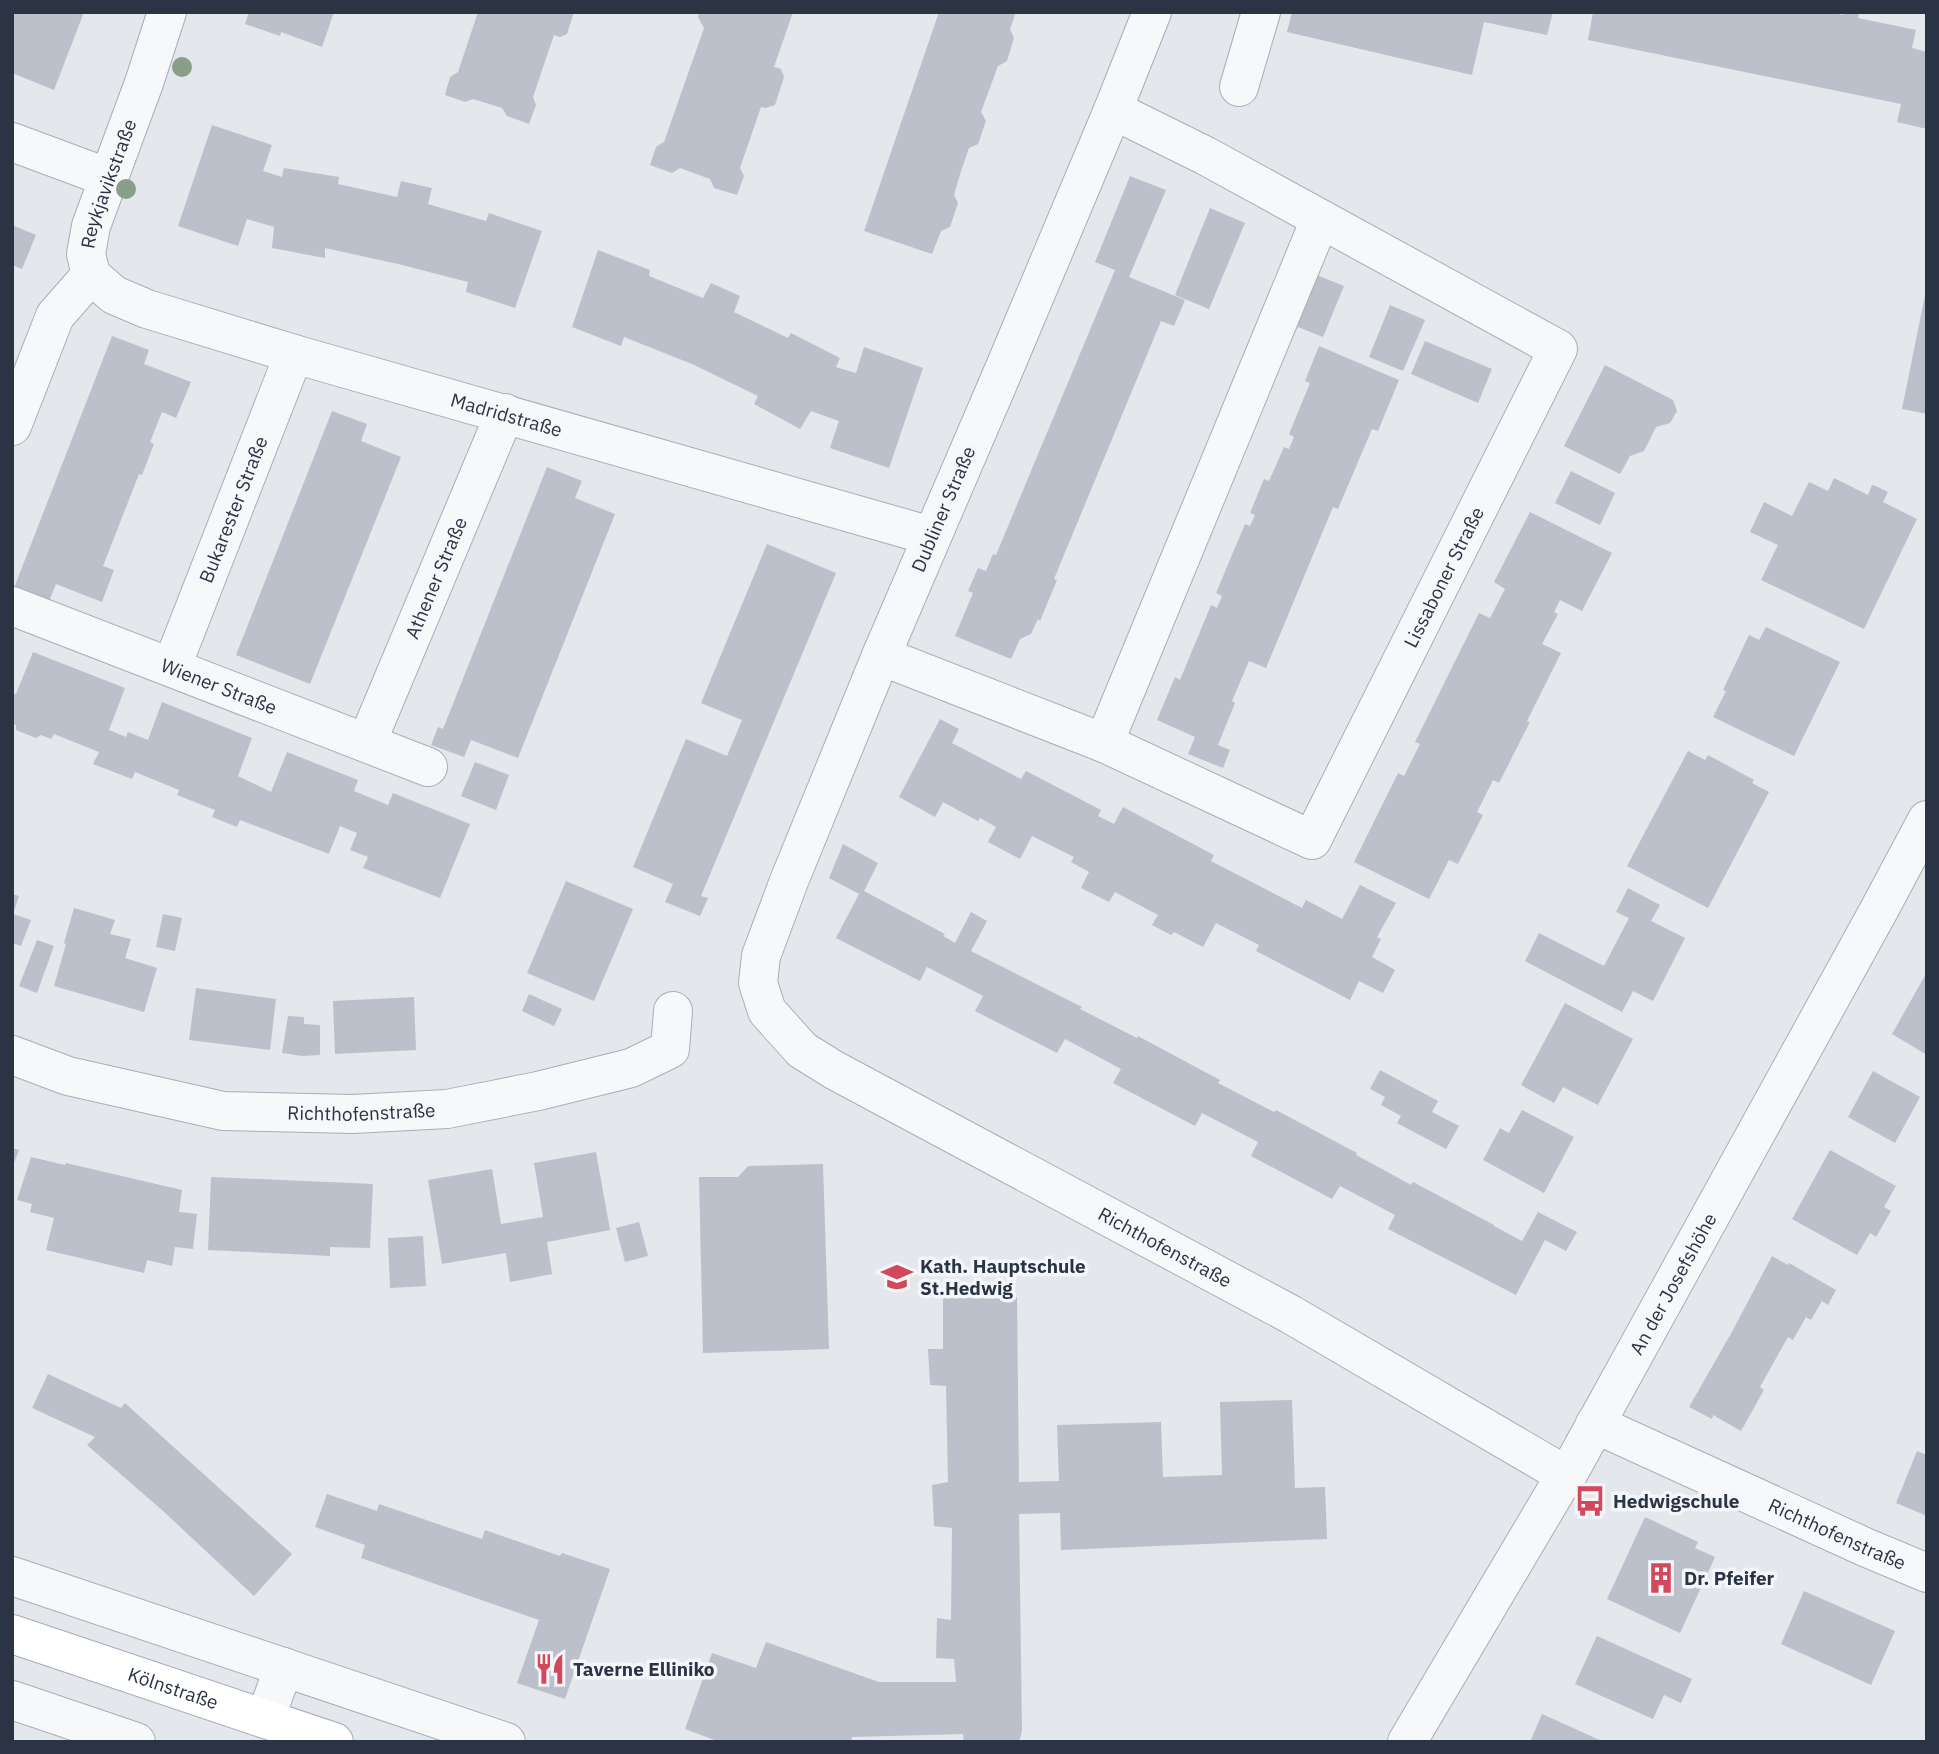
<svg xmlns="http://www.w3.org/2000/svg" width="1939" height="1754" viewBox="0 0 1939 1754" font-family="'IBM Plex Sans',sans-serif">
<rect width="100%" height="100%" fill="#e4e7ec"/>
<g fill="#bbc0ca">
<polygon points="12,12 84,12 54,90 12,73"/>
<polygon points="249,12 334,12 322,47 281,32 280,36 245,24"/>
<polygon points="478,12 574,12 567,34 560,37 554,35 533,97 536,105 529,124 507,116 502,108 473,99 465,102 445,95 450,77 458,72"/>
<polygon points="699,12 793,12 774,67 781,69 784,77 775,105 766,108 761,107 740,168 744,176 737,195 714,188 710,179 680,168 672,173 650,165 656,147 664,142 704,28 698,17"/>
<polygon points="939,12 1016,12 1010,29 1014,38 1007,61 998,66 981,112 986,121 978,144 969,148 961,171 954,195 958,203 950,227 941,231 932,254 864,231"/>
<polygon points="1292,12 1553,12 1547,35 1484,22 1472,75 1287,32"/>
<polygon points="1593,12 1827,12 1843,15 1843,12 1848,12 1859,14 1858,18 1916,30 1912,48 1927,52 1927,129 1897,122 1901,104 1588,40"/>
<polygon points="212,125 272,145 263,171 282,177 284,168 339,177 338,184 397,197 401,181 432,188 428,204 486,221 489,213 542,231 515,308 466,292 468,282 398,264 325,248 325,258 272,248 274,227 247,219 238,246 178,226"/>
<polygon points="1130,176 1166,190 1129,277 1185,300 1174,326 1161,321 1054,579 1057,580 1040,621 1038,619 1031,634 1020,639 1011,659 955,636 973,593 968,591 978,568 986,571 993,554 996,555 1115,270 1095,262"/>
<polygon points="1210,208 1245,223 1209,309 1175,295"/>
<polygon points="12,225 36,235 22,269 12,265"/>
<polygon points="598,250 650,270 649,276 703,298 711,283 740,296 734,312 788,338 791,333 840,358 836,367 856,373 864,347 923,368 889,468 830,448 839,421 811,411 800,429 754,404 758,396 692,364 624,337 621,346 572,327"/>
<polygon points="1309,272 1344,286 1323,337 1288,323"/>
<polygon points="1926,290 1927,290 1927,414 1902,409"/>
<polygon points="1390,305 1425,320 1403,371 1369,357"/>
<polygon points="112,336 149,350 144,364 191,382 176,418 162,412 150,442 154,444 142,475 139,474 103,566 114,570 102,602 56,584 49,601 14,588"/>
<polygon points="1425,341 1492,369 1478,403 1411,374"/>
<polygon points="1319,346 1399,380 1378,431 1372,429 1338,509 1333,507 1266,668 1249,661 1232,701 1235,703 1218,745 1230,750 1223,768 1188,754 1195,737 1157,720 1175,677 1180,680 1211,605 1217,608 1222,596 1216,593 1245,524 1250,526 1255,515 1250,513 1264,479 1269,481 1284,447 1289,449 1294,437 1289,434 1310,383 1305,381"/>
<polygon points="1605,365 1673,400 1677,411 1670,423 1656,427 1644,451 1630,456 1620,474 1564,446"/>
<polygon points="332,411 367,424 361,441 401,457 310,684 236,655"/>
<polygon points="547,467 582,481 575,498 615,514 518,758 471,740 464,757 431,745 438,727 443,729"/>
<polygon points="1571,471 1615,493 1600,525 1555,503"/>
<polygon points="1834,478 1868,495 1872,485 1878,487 1888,492 1883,502 1917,519 1864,629 1761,580 1778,545 1750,532 1764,502 1792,516 1809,482 1828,491"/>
<polygon points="1530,512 1612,553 1582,611 1560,600 1554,612 1558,614 1542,644 1561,653 1527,721 1530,722 1499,783 1493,780 1477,812 1483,815 1458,864 1449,860 1429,899 1354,862 1398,773 1404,776 1420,744 1415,742 1479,613 1490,618 1505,589 1494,582"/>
<polygon points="767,544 836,573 701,896 708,898 700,916 665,902 673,884 633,867 686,739 727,756 742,720 701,703"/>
<polygon points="1766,627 1840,662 1794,756 1713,717 1726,691 1723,690 1749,635 1759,640"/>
<polygon points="33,652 125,688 109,730 126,737 128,732 148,740 162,702 252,738 238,776 271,792 287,752 358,780 354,791 388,805 393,793 470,824 440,898 363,868 368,857 350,850 357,833 340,826 329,854 240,820 237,827 212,817 215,810 177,795 179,790 135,772 132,779 93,764 99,752 54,734 51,739 41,735 36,738 16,730 16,725 12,724 12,693 16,694"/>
<polygon points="940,719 959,729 952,743 1021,779 1026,771 1101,810 1098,816 1114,824 1123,807 1214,855 1211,861 1302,908 1306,900 1342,919 1360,885 1396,903 1377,937 1381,939 1372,957 1395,970 1383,993 1359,981 1350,1000 1256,951 1259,945 1216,923 1203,947 1174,932 1171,935 1152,925 1158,915 1115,892 1109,902 1081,888 1089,872 1071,862 1074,857 1032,836 1020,859 988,842 996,827 980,818 978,821 943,802 935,817 899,797"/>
<polygon points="1688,751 1705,760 1708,755 1754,780 1752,783 1769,792 1708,908 1627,866"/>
<polygon points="475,762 509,775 496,810 461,796"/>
<polygon points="843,844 878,863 864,891 945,934 943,936 955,943 971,912 987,921 971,951 1082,1007 1080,1009 1137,1038 1138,1036 1220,1080 1218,1083 1274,1112 1276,1110 1357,1153 1356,1155 1384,1170 1411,1185 1413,1182 1494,1225 1494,1226 1522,1241 1538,1212 1577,1232 1566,1251 1545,1240 1516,1295 1388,1229 1395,1215 1340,1186 1332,1199 1251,1156 1258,1142 1202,1113 1195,1126 1113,1083 1121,1069 1065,1039 1057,1053 975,1011 983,996 927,967 920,981 836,938 859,894 829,878"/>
<polygon points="566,881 633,909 594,1001 527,973"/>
<polygon points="1628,888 1660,905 1651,921 1685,938 1653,1001 1633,991 1622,1012 1525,961 1539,933 1604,966 1629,918 1616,912"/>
<polygon points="12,894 19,896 13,914 31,920 21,946 12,943"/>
<polygon points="74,908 115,920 110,934 131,939 125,958 157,968 144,1012 54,986 66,944 64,943"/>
<polygon points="163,914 182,918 175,951 156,947"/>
<polygon points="37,940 54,946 37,993 19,986"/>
<polygon points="1927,972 1927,1055 1892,1034"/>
<polygon points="196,988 276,999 270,1050 189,1040"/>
<polygon points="529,994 562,1009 554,1026 522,1011"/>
<polygon points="414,997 416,1050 335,1054 333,1001"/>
<polygon points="1565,1003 1633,1039 1598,1105 1563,1087 1554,1103 1521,1085"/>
<polygon points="288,1016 304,1017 304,1024 320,1025 320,1055 302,1056 282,1053"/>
<polygon points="1380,1070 1438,1101 1432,1112 1459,1126 1446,1149 1397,1123 1401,1116 1381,1105 1385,1097 1370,1089"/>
<polygon points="1873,1071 1920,1097 1895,1143 1848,1117"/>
<polygon points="1522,1110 1574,1137 1544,1193 1483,1160 1500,1128 1509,1133"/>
<polygon points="12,1148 19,1150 12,1168"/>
<polygon points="1830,1150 1896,1186 1884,1207 1891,1211 1876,1237 1870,1233 1857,1255 1792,1219"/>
<polygon points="596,1152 610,1230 547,1242 552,1274 510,1282 506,1253 442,1264 428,1180 492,1169 501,1224 543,1217 534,1163"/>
<polygon points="31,1157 65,1165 66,1163 182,1190 179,1212 197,1214 193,1249 175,1247 172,1266 147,1260 144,1273 46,1250 54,1218 30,1212 32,1204 17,1200"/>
<polygon points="823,1164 829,1349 703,1353 699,1177 738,1177 748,1166"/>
<polygon points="211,1177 373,1184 370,1248 330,1247 330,1256 208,1250"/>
<polygon points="639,1222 648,1256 625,1262 616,1228"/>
<polygon points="423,1236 426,1286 390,1288 388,1238"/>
<polygon points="1772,1256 1788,1265 1789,1263 1836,1290 1828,1305 1822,1301 1811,1320 1806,1317 1793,1340 1788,1337 1760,1387 1764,1390 1741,1431 1713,1415 1712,1419 1689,1407 1733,1330"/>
<polygon points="1017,1297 1019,1482 1059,1481 1057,1425 1161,1422 1163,1477 1222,1475 1220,1402 1292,1400 1295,1488 1325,1487 1327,1539 1061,1550 1060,1513 1019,1514 1022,1731 1019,1742 964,1742 963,1734 852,1737 851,1742 720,1742 685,1729 712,1653 756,1668 766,1642 879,1682 956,1682 954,1659 936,1658 937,1618 951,1620 952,1528 934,1526 932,1485 948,1482 946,1386 930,1385 928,1349 943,1349 943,1298"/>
<polygon points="48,1374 121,1408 125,1403 292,1554 254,1596 162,1510 87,1445 95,1437 32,1408"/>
<polygon points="1917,1451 1927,1455 1927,1516 1896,1503"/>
<polygon points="327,1494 377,1511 379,1504 482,1539 485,1530 560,1556 562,1553 610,1569 565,1699 517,1683 539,1620 361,1558 365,1545 315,1527"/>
<polygon points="1645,1517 1698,1542 1695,1548 1715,1557 1680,1633 1607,1599"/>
<polygon points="1804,1591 1895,1631 1871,1685 1781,1644"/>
<polygon points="1597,1636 1692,1679 1681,1703 1664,1695 1653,1719 1575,1684"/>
<polygon points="1542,1714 1584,1733 1604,1742 1530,1742"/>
</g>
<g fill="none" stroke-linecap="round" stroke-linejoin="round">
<defs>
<g id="minor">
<path id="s1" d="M1152 12 1113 110 1005 367 881 656 789 881 761 956 758 983 767 1011 802 1050 834 1070 1290 1314 1567 1476"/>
<polyline points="1239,87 1261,12"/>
<polyline points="12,142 109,178"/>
<path id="s2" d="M91 275 114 295 147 309 294 354 931 536"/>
<path id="s3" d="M12 426 55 316 91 275 86 254 91 226 144 83 167 12"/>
<path id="s4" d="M12 606 428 767"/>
<path id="s5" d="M881 656 1104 743 1312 840 1558 349 1206 156 1113 110"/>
<path id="s6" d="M172 666 294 354"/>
<path id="s7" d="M367 742 505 413"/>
<polyline points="1104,743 1320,220"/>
<path id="s8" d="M12 1055 68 1076 223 1111 353 1114 447 1109 538 1091 631 1068 670 1049 673 1011"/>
<path id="s9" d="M1595 1424 1867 1548 1927 1573"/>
<polyline points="12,1576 506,1742"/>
<polyline points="12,1700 136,1742"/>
<polyline points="265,1719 284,1667"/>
<path id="s10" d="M1407 1742 1557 1489 1567 1476 1879 910 1927 820"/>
</g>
<g id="major">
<path id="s11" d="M12 1634 334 1742"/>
</g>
</defs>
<use href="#minor" stroke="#a9aeb7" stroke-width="40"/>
<use href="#major" stroke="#a3abb8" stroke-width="40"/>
<use href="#minor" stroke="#f7f8fa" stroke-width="38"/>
<use href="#major" stroke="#fff" stroke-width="38"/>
</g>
<g fill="#899d89">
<circle cx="182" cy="67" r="10"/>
<circle cx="126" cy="189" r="10"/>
</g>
<defs>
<symbol id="school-bare" viewBox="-9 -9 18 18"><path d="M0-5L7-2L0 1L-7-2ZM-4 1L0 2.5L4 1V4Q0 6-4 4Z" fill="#d1495b" stroke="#f4f6f9" stroke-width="2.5" paint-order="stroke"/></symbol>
<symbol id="bus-bare" viewBox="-9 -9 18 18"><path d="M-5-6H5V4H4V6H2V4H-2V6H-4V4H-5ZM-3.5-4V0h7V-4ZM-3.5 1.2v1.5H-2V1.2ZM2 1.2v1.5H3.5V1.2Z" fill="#d1495b" stroke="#f4f6f9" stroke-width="2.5" paint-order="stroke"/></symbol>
<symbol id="building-bare" viewBox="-9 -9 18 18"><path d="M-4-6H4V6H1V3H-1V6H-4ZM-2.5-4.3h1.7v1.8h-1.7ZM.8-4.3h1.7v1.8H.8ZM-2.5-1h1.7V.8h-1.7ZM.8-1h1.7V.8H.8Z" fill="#d1495b" stroke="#f4f6f9" stroke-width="2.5" paint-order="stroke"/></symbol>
<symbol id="restaurant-bare" viewBox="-9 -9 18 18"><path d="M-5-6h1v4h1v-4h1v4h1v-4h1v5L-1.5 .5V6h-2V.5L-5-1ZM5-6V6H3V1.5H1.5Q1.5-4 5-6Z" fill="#d1495b" stroke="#f4f6f9" stroke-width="2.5" paint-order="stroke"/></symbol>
</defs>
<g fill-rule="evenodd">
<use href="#school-bare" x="875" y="1255" width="44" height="44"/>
<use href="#bus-bare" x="1568" y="1479" width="44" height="44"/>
<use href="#building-bare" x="1639" y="1556" width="44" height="44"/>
<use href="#restaurant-bare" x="528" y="1647" width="44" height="44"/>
</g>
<g text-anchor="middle" stroke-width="7" stroke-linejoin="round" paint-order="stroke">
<g font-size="19" fill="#2b3445" stroke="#f4f6f9">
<text dy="7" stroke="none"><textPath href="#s3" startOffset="268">Reykjavikstraße</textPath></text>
<text dy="7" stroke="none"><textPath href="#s2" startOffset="441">Madridstraße</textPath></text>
<text transform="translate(943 509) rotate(-67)" y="7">Dubliner Straße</text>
<text dy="7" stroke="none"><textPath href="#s6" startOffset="168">Bukarester Straße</textPath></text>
<text dy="7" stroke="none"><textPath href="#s5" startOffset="763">Lissaboner Straße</textPath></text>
<text dy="7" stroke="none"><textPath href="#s7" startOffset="178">Athener Straße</textPath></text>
<text dy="7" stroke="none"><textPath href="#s4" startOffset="222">Wiener Straße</textPath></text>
<text dy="7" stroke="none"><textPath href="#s8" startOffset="357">Richthofenstraße</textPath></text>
<text dy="7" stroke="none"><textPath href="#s1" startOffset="1544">Richthofenstraße</textPath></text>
<text dy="7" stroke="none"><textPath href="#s10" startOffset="530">An der Josefshöhe</textPath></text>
<text dy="7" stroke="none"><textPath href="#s9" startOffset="266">Richthofenstraße</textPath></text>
<text dy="7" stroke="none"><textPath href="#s11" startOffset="170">Kölnstraße</textPath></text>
</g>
<g font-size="19" font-weight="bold" fill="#2b3445" stroke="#f4f6f9" text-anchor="start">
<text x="920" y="1273">Kath. Hauptschule<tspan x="920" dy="22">St.Hedwig</tspan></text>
<text x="1613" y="1508">Hedwigschule</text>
<text x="1684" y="1585">Dr. Pfeifer</text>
<text x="573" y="1676">Taverne Elliniko</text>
</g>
</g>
<rect width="1939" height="1754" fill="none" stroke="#2b3445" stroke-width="28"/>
</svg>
